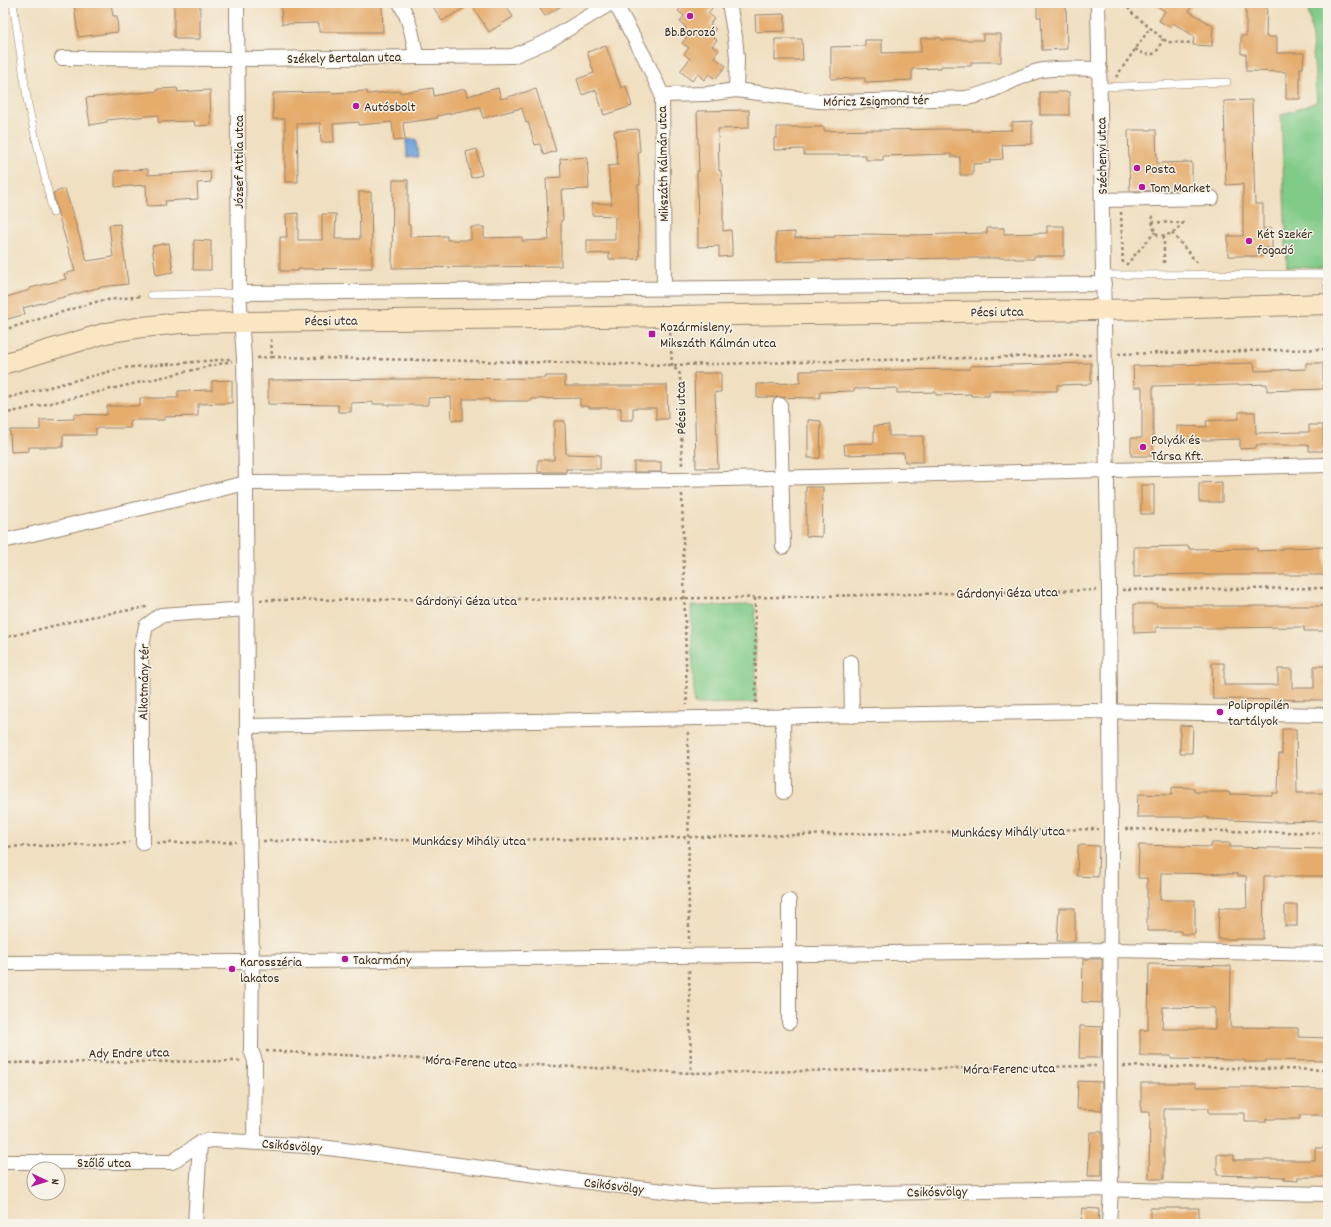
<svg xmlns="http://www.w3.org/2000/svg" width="1331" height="1227" viewBox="0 0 1331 1227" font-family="Dekko,sans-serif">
<rect width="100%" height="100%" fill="#f7f3e8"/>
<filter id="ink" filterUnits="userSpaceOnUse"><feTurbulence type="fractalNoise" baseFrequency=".025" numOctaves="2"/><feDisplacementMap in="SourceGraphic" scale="8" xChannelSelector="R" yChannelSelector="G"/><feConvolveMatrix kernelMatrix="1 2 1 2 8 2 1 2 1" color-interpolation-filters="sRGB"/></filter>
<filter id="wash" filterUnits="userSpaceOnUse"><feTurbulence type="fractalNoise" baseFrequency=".012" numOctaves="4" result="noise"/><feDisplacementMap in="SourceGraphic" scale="16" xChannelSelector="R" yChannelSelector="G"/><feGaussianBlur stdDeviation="0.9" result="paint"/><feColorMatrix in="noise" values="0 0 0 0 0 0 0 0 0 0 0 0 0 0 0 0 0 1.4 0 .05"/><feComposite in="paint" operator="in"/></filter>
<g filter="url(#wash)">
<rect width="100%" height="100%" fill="#f0dfc0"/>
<g fill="#80cb88" stroke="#5e7a53">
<polygon points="1307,3 1328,3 1328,269 1287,267 1281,115 1317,102 1311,26"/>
<polygon points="755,605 756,703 694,704 691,606"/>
</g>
<polygon fill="#72a6de" stroke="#56687e" points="416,139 418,157 407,157 406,140"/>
<g id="blocks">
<g fill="#e5ac6c" fill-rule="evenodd">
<polygon points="74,3 111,3 113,16 117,16 118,32 78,37"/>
<polygon points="174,3 200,3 200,39 176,39 176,37 174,37"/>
<polygon points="281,3 382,3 383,32 319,32 319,23 282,24"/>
<polygon points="431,3 505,3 513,17 489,32 471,4 442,21"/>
<polygon points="536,3 566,3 545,16"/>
<polygon points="685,3 716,3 708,13 714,18 710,24 716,29 711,35 717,40 712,46 719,50 714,57 726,66 715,79 709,74 704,80 698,74 692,81 680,71 690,59 684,54 689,48 682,43 687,37 681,33 686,27 680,22 684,16 678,11"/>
<polygon points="1037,3 1066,3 1067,49 1042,50 1041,17 1037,17"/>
<polygon points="1152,3 1193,3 1189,11 1213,26 1212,46 1193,45 1194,36 1173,23 1170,27 1159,21 1165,11"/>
<polygon points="1246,3 1267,3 1266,37 1277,37 1277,53 1304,53 1303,68 1300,68 1300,99 1286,99 1286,72 1246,71 1246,54 1241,54 1241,36 1246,36"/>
<polygon points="785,14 785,31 756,32 755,15"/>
<polygon points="983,34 1001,34 1001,62 971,62 971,66 941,66 941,68 912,69 912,80 865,82 865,78 831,79 831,47 865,46 865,40 882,40 882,53 921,52 921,38 941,38 941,40 983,40"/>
<polygon points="775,39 802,39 803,60 775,60"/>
<polygon points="606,46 621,88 626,86 632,106 604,115 596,90 582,95 577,79 594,73 587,52"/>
<polygon points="177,88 178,92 210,90 211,125 195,126 194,121 158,122 158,115 107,120 107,122 90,125 86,98 158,91 157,89"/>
<polygon points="433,88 434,96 465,89 467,96 498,88 501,99 536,89 548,128 549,128 556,151 544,155 540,144 535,145 528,122 526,123 522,108 483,118 480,107 437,116 438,118 403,123 405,140 394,141 392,122 359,125 359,122 333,124 334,142 321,142 320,123 297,124 298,182 285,182 285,119 273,119 273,93 332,92 332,93 367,91 367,94 400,91 400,93"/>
<rect x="1040" y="92" width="29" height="23"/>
<polygon points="1252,100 1255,204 1263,204 1263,229 1272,228 1272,248 1263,248 1263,256 1228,256 1228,236 1243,236 1243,184 1226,185 1224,101"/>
<polygon points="749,110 749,128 718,129 719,171 721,171 723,201 723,231 731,230 732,245 732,256 719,257 719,246 698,247 697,171 699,171 697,111"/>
<polygon points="1032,121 1032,144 1002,145 1003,159 990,160 990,163 973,164 973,175 960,175 960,157 951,157 951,154 883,156 883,160 866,160 866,155 804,155 804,149 774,150 774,138 777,138 777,127 824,127 824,131 942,129 972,129 972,131 1012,130 1012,122"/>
<polygon points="638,129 640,151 638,152 640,185 638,185 639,259 609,259 609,253 587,254 587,240 615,240 615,216 592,215 592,203 612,204 608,166 618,165 614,131"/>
<polygon points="1128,130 1156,130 1157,163 1192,162 1192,190 1130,191"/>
<polygon points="477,149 482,175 471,178 466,152"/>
<polygon points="587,157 589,189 561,190 563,220 561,220 561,266 392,268 393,180 408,180 408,225 410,225 410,237 447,236 447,240 471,240 471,227 484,227 484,238 522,237 522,241 549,240 546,178 561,177 560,159"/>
<polygon points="148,169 148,175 210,171 211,182 197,183 198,199 165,201 166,205 147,206 146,185 115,187 115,171"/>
<polygon points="65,189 87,261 113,257 109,225 120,224 128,284 101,287 23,308 25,314 5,320 3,314 3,298 30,290 30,288 66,279 64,274 75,271 58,214 53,193"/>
<polygon points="359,192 371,192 372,268 298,269 298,271 280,271 280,237 287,237 286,214 298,213 298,240 322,240 322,214 336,214 335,239 360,239"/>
<polygon points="1047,226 1064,226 1064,256 1034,256 1034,259 1015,259 1015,258 953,258 776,262 776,233 795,232 795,238 835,237 835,235 865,234 915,235 987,233 987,228 1004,228 1004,234 1047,233"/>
<polygon points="194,240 211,241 211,270 193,270"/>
<polygon points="169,243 173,272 156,275 152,246"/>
<polygon points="1091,363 1091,384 1057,385 1057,391 989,391 989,396 971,396 971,394 936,395 936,392 897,393 897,388 854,389 854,391 820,392 820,398 757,397 757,384 800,383 800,371 970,369 970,366"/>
<polygon points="1254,363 1255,371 1306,369 1306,363 1323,363 1323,389 1267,391 1267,384 1199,386 1199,385 1153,386 1153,456 1131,456 1131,438 1142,438 1142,387 1134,387 1133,366"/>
<polygon points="694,373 721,373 721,392 715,392 718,468 696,468"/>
<polygon points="546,376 565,376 565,386 644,386 644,385 667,385 668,419 656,419 656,408 633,408 633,420 621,420 621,408 589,408 589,406 580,406 580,398 531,399 531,401 489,401 489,399 463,399 463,420 452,420 451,397 428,398 428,405 387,405 387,404 373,404 373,402 351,403 351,412 338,412 338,405 268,404 268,380 546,378"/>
<polygon points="232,380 232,403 198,404 198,416 164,417 164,420 130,420 130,428 96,428 96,435 63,435 63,447 29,447 29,451 11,452 10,430 40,430 40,420 74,419 74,414 107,415 107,406 140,406 140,398 178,398 178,391 212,390 212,381"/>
<polygon points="1239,412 1255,412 1256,433 1309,432 1309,425 1323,425 1323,451 1309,451 1309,445 1256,445 1256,448 1240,449 1240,439 1177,441 1177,426 1207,427 1206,421 1239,419"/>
<polygon points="808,420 821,421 820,458 808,458"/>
<polygon points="554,421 565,421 566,454 600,455 600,469 566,469 566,472 538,472 538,460 554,460"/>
<polygon points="889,425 889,436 923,436 923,462 905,462 904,453 845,455 844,444 874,443 874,426"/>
<rect x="634" y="462" width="27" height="10"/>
<polygon points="1222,482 1222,502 1199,502 1199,483"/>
<rect x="1141" y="485" width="13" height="29"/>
<polygon points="806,487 823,487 822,537 806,536"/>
<polygon points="1189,546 1189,549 1257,548 1257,551 1282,550 1282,548 1325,547 1325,575 1204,575 1204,574 1155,575 1155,576 1134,577 1134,547"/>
<polygon points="1134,604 1156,604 1156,606 1326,606 1325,631 1304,631 1304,627 1202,628 1202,627 1156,627 1156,632 1134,633"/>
<polygon points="1212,663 1224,663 1224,685 1278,685 1278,669 1292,669 1292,688 1314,688 1314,666 1326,666 1327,700 1213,699"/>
<polygon points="1180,725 1193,726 1192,753 1180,753"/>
<polygon points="1282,729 1296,729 1297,793 1328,793 1328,821 1275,822 1208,819 1208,817 1137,817 1138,794 1172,795 1172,787 1194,788 1194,792 1229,792 1229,794 1272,795 1272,793 1278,793 1279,754 1282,754"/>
<polygon points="1212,843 1230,843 1230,847 1328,849 1328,876 1264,876 1263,939 1218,939 1219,908 1247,908 1246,876 1238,876 1238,874 1161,873 1160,900 1195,900 1195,934 1181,934 1181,931 1147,931 1147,878 1138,878 1139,845 1211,847"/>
<polygon points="1078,845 1099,846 1098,877 1077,876"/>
<rect x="1285" y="905" width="12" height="21"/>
<polygon points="1059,908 1075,908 1075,941 1057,941"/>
<polygon points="1083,959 1102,959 1102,1003 1082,1002"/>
<path d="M1149 964 1231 966 1230 1027 1298 1028V1037L1328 1038V1061L1266 1060V1062H1245V1060L1171 1059V1056H1140V1030H1148ZM1163 1007 1215 1008V1029H1162Z"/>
<polygon points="1080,1026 1102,1027 1101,1058 1079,1058"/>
<polygon points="1078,1081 1102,1082 1102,1110 1077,1109"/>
<polygon points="1141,1083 1196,1083 1196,1087 1266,1087 1266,1088 1328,1089 1328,1115 1300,1115 1300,1119 1266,1119 1266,1122 1245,1122 1245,1113 1209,1113 1209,1108 1164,1108 1164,1179 1149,1179 1150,1112 1141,1112"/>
<polygon points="1090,1132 1102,1132 1102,1176 1088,1176"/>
<polygon points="1315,1148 1328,1148 1328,1177 1298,1177 1298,1181 1284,1180 1284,1177 1217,1175 1217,1154 1234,1155 1234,1160 1315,1160"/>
<polygon points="1082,1208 1099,1209 1098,1224 1081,1224"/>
<polygon points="1150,1208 1199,1208 1199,1222 1168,1222 1168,1224 1150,1224"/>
</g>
</g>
</g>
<g filter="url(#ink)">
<use href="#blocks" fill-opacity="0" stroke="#96846f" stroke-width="1"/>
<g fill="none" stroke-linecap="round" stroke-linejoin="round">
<defs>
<g id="service">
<polyline points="13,3 28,105 53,213"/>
<polyline points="1100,87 1227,82"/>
<polyline points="1104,275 1325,274 1328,289"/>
<polyline points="151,295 239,293"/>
</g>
<g id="minor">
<polyline points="237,3 239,293 244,358 246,483 247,726 252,961 251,1050 255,1061 254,1142"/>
<path d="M400 3C410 20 413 37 416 56"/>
<polyline points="615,3 645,58 662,95 664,288"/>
<polyline points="729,3 735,37 737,58 736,90"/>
<polyline points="1098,3 1109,590 1111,829 1110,1066 1111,1189 1109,1224"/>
<polyline points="62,58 238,59 513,56 548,41 611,3"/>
<path d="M662 95 707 94 736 90 818 101 840 102 966 98C992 94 1013 78 1038 71 1055 67 1082 69 1100 69"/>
<polyline points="1102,200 1212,198"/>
<polyline points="239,293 1104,284"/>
<polyline points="780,405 783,547"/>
<polyline points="3,541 246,483 682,480 1328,465"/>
<polyline points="851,662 852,716"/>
<polyline points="783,716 784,792"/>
<polyline points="247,726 1089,711 1328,715"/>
<polyline points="143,843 141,651 146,626 161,615 247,609"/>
<polyline points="789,901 789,1022"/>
<polyline points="3,963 238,962 1111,950 1328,954"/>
<polyline points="3,1162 172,1162 200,1143 206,1141 213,1140 321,1147 628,1187 710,1196 1090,1189 1328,1194"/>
<polyline points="195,1224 200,1143"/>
</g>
<polyline id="secondary" points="3,364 106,333 143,327 180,323 1160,309 1328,304"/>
</defs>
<use href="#service" stroke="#96846f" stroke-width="8"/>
<use href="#minor" stroke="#96846f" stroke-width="16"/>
<use href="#secondary" stroke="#96846f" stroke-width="22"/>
<g stroke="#96846f" stroke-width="2.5" stroke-dasharray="3 3" stroke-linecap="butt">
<polyline points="1124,3 1133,14 1167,42 1193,43"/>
<path d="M1135 49C1143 54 1147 56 1156 53L1163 39"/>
<polyline points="1116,77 1150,28"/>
<polyline points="1121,212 1123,265"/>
<path d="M1152 222 1183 223C1176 231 1170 237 1158 235 1152 229 1152 222 1153 214"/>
<polyline points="1172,233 1199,265"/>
<polyline points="1164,236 1164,265"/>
<polyline points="1126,265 1155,232"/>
<polyline points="3,330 99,301 142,296"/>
<polyline points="670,333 672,365 680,374 682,467"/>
<polyline points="1118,354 1328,349"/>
<polyline points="272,357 672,365 1091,355"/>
<polyline points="257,358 272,357 271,337"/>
<polyline points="3,399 123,368 230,359"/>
<polyline points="3,414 232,361"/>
<polyline points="682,494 687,705"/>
<polyline points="1122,590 1328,588"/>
<polyline points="755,598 756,703"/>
<polyline points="260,600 730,598 1097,590"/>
<polyline points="3,638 90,617 147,607"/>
<polyline points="688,732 689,943"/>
<polyline points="1125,829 1328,833"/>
<polyline points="263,841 598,839 1098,829"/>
<polyline points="157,843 236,842"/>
<polyline points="3,847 130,843"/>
<polyline points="689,970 691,1073"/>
<polyline points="266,1051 691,1073 1096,1066"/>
<polyline points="3,1063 240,1061"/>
<polyline points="1123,1066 1328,1070"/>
</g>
<use href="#service" stroke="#fff" stroke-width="7"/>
<use href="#minor" stroke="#fff" stroke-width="14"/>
<use href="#secondary" stroke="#fbe6c4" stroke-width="20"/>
</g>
</g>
<g fill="#b5179e" stroke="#f7f3e8" stroke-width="1.5">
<circle cx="690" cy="16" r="4"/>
<circle cx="356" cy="106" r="4"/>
<circle cx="1137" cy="168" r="4"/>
<circle cx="1142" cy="187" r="4"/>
<circle cx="1249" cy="241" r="4"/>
<rect x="648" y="330" width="8" height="8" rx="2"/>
<circle cx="1143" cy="447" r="4"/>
<circle cx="1220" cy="712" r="4"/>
<circle cx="345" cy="959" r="4"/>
<circle cx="232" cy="969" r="4"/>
</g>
<g text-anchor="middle" stroke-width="3" stroke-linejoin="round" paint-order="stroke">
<g font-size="14" fill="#3b2a1e" stroke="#f7f3e8" text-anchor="start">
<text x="690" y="36" text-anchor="middle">Bb.Borozó</text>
<text x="364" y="111">Autósbolt</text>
<text x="1145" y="173">Posta</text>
<text x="1150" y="192">Tom Market</text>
<text x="1257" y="238">Két Szekér<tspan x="1257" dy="16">fogadó</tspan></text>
<text x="660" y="331">Kozármisleny,<tspan x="660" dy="16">Mikszáth Kálmán utca</tspan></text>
<text x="1151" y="444">Polyák és<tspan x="1151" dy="16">Társa Kft.</tspan></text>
<text x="1228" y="709">Polipropilén<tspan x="1228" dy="16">tartályok</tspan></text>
<text x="353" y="964">Takarmány</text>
<text x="240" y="966">Karosszéria<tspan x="240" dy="16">lakatos</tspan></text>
</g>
<g font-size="14" fill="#3b2a1e" stroke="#f7f3e8">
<text transform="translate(344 57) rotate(-1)" y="5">Székely Bertalan utca</text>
<text transform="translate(876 100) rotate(-1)" y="5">Móricz Zsigmond tér</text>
<text transform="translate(1101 156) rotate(-91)" y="5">Széchenyi utca</text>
<text transform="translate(238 162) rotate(-90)" y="5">József Attila utca</text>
<text transform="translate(662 164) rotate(-91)" y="5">Mikszáth Kálmán utca</text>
<text transform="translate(997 311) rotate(-1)" y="5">Pécsi utca</text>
<text transform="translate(331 320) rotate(-1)" y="5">Pécsi utca</text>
<text transform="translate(680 408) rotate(-91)" y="5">Pécsi utca</text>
<text transform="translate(1007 592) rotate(-1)" y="5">Gárdonyi Géza utca</text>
<text x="466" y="605">Gárdonyi Géza utca</text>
<text transform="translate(143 682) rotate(-89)" y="5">Alkotmány tér</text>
<text transform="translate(1008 831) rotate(-1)" y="5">Munkácsy Mihály utca</text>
<text x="469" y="845">Munkácsy Mihály utca</text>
<text transform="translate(129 1052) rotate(-1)" y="5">Ady Endre utca</text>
<text transform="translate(471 1061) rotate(3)" y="5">Móra Ferenc utca</text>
<text transform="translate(1009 1068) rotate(-1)" y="5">Móra Ferenc utca</text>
<text transform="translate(292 1145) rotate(5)" y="5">Csikósvölgy</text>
<text x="104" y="1167">Szőlő utca</text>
<text transform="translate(614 1185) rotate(7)" y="5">Csikósvölgy</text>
<text transform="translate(937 1191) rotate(-1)" y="5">Csikósvölgy</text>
</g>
</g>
<rect width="1331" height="1227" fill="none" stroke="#f7f3e8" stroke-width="16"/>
<g transform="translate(46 1181) rotate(94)"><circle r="19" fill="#f7f3e8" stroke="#aca397"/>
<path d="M0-3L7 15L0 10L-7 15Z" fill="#b5179e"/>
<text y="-6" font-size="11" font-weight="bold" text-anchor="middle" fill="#3b2a1e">N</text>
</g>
</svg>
